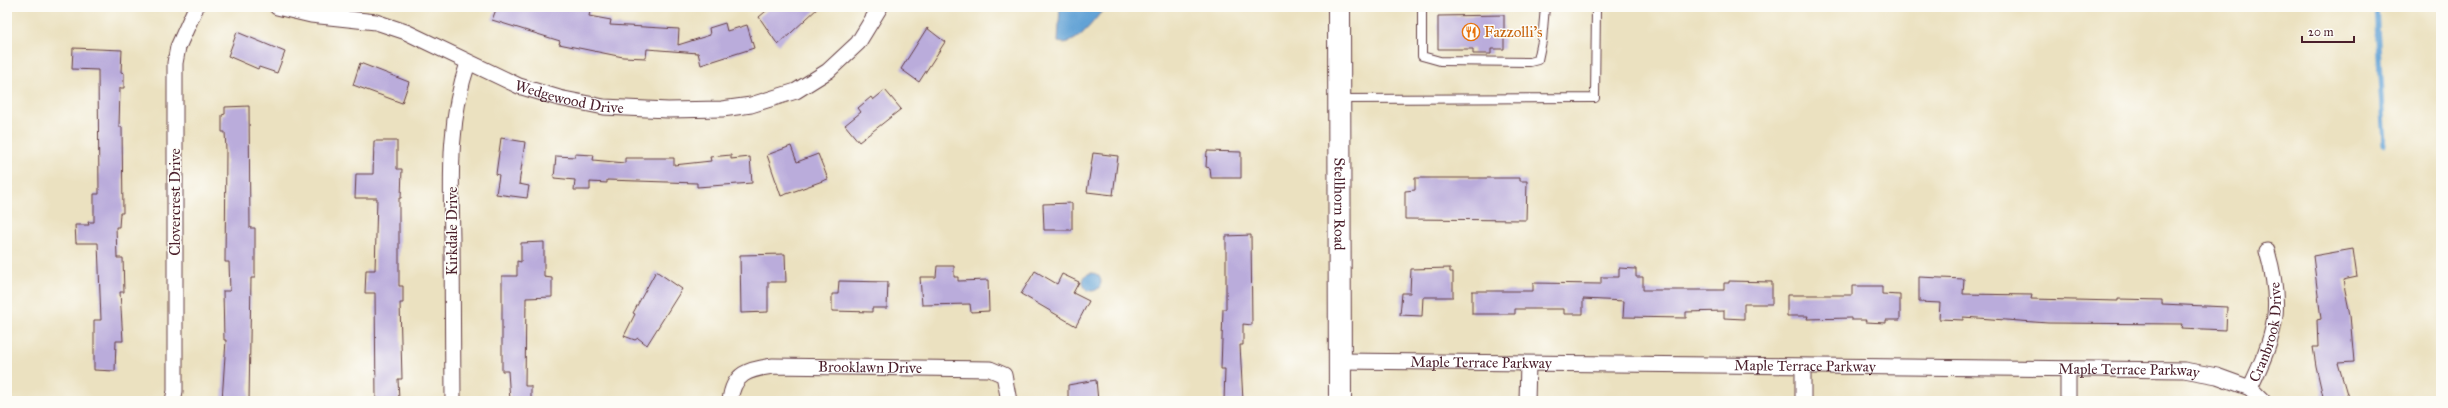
<svg xmlns="http://www.w3.org/2000/svg" width="2448" height="408" viewBox="0 0 2448 408" font-family="'IM FELL Great Primer',serif">
<rect width="100%" height="100%" fill="#fdfcf7"/>
<filter id="ink" filterUnits="userSpaceOnUse"><feTurbulence type="fractalNoise" baseFrequency=".025" numOctaves="2"/><feDisplacementMap in="SourceGraphic" scale="8" xChannelSelector="R" yChannelSelector="G"/><feConvolveMatrix kernelMatrix="1 2 1 2 8 2 1 2 1" color-interpolation-filters="sRGB"/></filter>
<filter id="wash" filterUnits="userSpaceOnUse"><feTurbulence type="fractalNoise" baseFrequency=".012" numOctaves="4" result="noise"/><feDisplacementMap in="SourceGraphic" scale="16" xChannelSelector="R" yChannelSelector="G"/><feGaussianBlur stdDeviation="0.9" result="paint"/><feColorMatrix in="noise" values="0 0 0 0 0 0 0 0 0 0 0 0 0 0 0 0 0 1.4 0 .05"/><feComposite in="paint" operator="in"/></filter>
<g filter="url(#wash)">
<rect width="100%" height="100%" fill="#ebe1c0"/>
<g fill="#62a2d5" stroke="#566080">
<path d="M1060 7H1106C1094 19 1077 48 1058 42Z"/>
<circle cx="1092" cy="282" r="9"/>
</g>
<g fill="none" stroke-linecap="round" stroke-linejoin="round">
<polyline stroke="#62a2d5" stroke-width="5" points="2376,7 2384,144"/>
</g>
<g id="blocks">
<g fill="#baacdb">
<polygon points="497,7 591,7 589,16 611,20 610,25 679,29 678,45 710,35 709,28 725,23 727,31 747,25 754,48 701,65 698,53 647,49 646,58 623,57 559,44 560,41 492,20"/>
<polygon points="771,7 819,7 778,45 759,17"/>
<polygon points="1504,15 1504,49 1491,49 1491,54 1473,54 1473,49 1438,49 1438,16"/>
<polygon points="927,28 945,42 919,82 901,69"/>
<polygon points="237,32 285,52 277,73 259,67 258,69 228,56"/>
<polygon points="73,48 122,50 121,72 124,73 124,88 120,88 119,127 122,127 123,213 120,213 119,227 116,227 117,258 123,258 124,292 120,292 123,341 116,341 115,371 94,370 94,320 101,320 98,243 76,243 75,225 89,225 88,222 94,222 94,194 99,194 98,70 72,69"/>
<polygon points="360,63 409,82 402,103 353,85"/>
<polygon points="885,90 901,109 859,142 845,125 861,112 858,108 871,97 873,100"/>
<polygon points="249,106 250,228 255,228 255,278 251,278 249,401 222,401 226,340 224,340 223,291 230,291 229,262 225,262 226,150 225,132 222,132 222,115 225,114 225,107"/>
<polygon points="501,138 525,142 519,184 529,186 527,198 496,194 499,175 496,174"/>
<polygon points="374,141 397,141 397,169 402,169 401,198 399,198 399,286 403,286 403,303 400,303 402,379 398,379 399,401 376,401 375,293 365,293 366,270 375,270 377,198 355,198 356,174 373,174"/>
<polygon points="791,146 797,162 818,154 828,179 781,196 767,155"/>
<polygon points="1207,151 1241,152 1241,178 1211,178 1210,168 1206,167"/>
<polygon points="1093,153 1118,156 1113,195 1087,192"/>
<polygon points="575,154 594,155 593,160 625,163 625,158 674,158 674,165 711,161 710,157 731,155 731,159 750,157 752,183 697,187 697,183 607,180 607,183 590,182 590,190 574,190 575,180 554,178 556,156 575,157"/>
<polygon points="1415,178 1520,178 1520,181 1527,181 1526,220 1405,219 1405,191 1415,190"/>
<polygon points="1072,203 1072,230 1044,230 1043,204"/>
<polygon points="1251,235 1252,325 1243,324 1243,345 1240,345 1243,401 1224,401 1225,369 1221,369 1223,309 1226,309 1226,236"/>
<polygon points="544,242 544,277 552,278 552,297 526,298 525,386 531,386 531,401 510,401 508,371 502,371 502,276 517,276 517,261 521,262 521,243"/>
<polygon points="2353,249 2357,277 2343,280 2350,315 2354,362 2338,363 2349,401 2324,401 2316,366 2313,347 2318,347 2317,320 2321,319 2313,256"/>
<polygon points="785,254 786,282 768,282 768,312 741,313 740,255"/>
<polygon points="937,266 954,266 954,277 958,277 958,281 988,280 989,311 971,312 970,304 922,305 920,277 936,277"/>
<polygon points="1450,268 1450,272 1453,272 1453,297 1423,297 1422,316 1400,315 1402,293 1410,293 1411,269"/>
<polygon points="1619,268 1636,269 1636,277 1643,277 1643,290 1724,290 1724,283 1729,283 1729,281 1772,282 1772,304 1744,304 1744,319 1724,318 1724,311 1686,312 1686,318 1623,317 1624,301 1583,299 1583,314 1564,314 1564,309 1515,309 1515,314 1472,314 1472,291 1533,291 1533,283 1601,284 1601,277 1619,277"/>
<polygon points="656,271 682,289 647,345 638,338 635,340 624,336 635,314 633,313"/>
<polygon points="1035,271 1057,284 1062,274 1079,282 1073,293 1089,301 1076,326 1021,294"/>
<polygon points="1919,277 1964,279 1963,294 2032,295 2031,299 2118,301 2118,299 2162,300 2162,304 2227,307 2226,330 2181,328 2182,324 2048,323 1963,317 1963,320 1939,319 1940,303 1919,302"/>
<polygon points="839,281 888,282 887,308 872,308 872,312 832,311 832,294 838,294"/>
<polygon points="1852,286 1882,286 1882,294 1900,295 1900,320 1886,320 1886,323 1865,322 1866,320 1851,320 1851,318 1807,319 1808,316 1787,316 1787,295 1852,295"/>
<polygon points="1096,380 1098,401 1068,401 1068,385"/>
</g>
</g>
</g>
<g filter="url(#ink)">
<use href="#blocks" fill-opacity="0" stroke="#623c41" stroke-width="1"/>
<g fill="none" stroke-linecap="round" stroke-linejoin="round">
<defs>
<g id="lane">
<polyline points="1422,7 1422,56 1440,61 1530,62 1538,60 1542,41 1545,7"/>
<polyline points="1341,99 1595,98 1596,7"/>
</g>
<g id="street">
<path id="s1" d="M277 7 311 15 376 22 406 32 519 86 559 98 604 107 668 110 722 109 751 105 796 91 828 71 858 43 880 7"/>
<path id="s2" d="M1340 361 2184 370 2217 376 2250 388 2263 401"/>
<path id="s3" d="M2250 388C2275 335 2284 309 2267 251"/>
<polyline points="173,401 175,391 175,63 178,47 196,7"/>
<path d="M453 401C453 347 452 294 452 240 451 180 448 120 468 63"/>
<path id="s4" d="M730 401C733 373 749 369 773 366L990 369 1004 375 1009 401"/>
<polyline points="1527,401 1528,364"/>
<polyline points="1803,401 1803,367"/>
<polyline points="2068,401 2068,369"/>
</g>
<g id="secondary">
<path id="s5" d="M1339 7 1340 401"/>
</g>
</defs>
<use href="#lane" stroke="#623c41" stroke-width="10"/>
<use href="#street" stroke="#623c41" stroke-width="17"/>
<use href="#secondary" stroke="#623c41" stroke-width="24"/>
<use href="#lane" stroke="#fff" stroke-width="8"/>
<use href="#street" stroke="#fff" stroke-width="15"/>
<use href="#secondary" stroke="#fff" stroke-width="22"/>
</g>
</g>
<defs>
<symbol id="restaurant-ring" viewBox="-11 -11 22 22"><circle r="9.5" fill="#fdfcf7" stroke="#e8710a" stroke-width="1.5"/><path d="M-5-6h1v4h1v-4h1v4h1v-4h1v5L-1.5 .5V6h-2V.5L-5-1ZM5-6V6H3V1.5H1.5Q1.5-4 5-6Z" fill="#e8710a"/></symbol>
</defs>
<g fill-rule="evenodd">
<use href="#restaurant-ring" x="1461" y="22" width="20" height="20"/>
</g>
<g text-anchor="middle" stroke-width="3" stroke-linejoin="round" paint-order="stroke">
<g font-size="15" fill="#c56008" stroke="#fdfcf7" text-anchor="start">
<text x="1484" y="37">Fazzolli's</text>
</g>
<g font-size="15" fill="#4a1f2b" stroke="#fdfcf7">
<text dy="5" stroke="none"><textPath href="#s1" startOffset="309">Wedgewood Drive</textPath></text>
<text transform="translate(175 202) rotate(-90)" y="5">Clovercrest Drive</text>
<text dy="5" stroke="none"><textPath href="#s5" startOffset="197">Stellhorn Road</textPath></text>
<text transform="translate(452 231) rotate(-90)" y="5">Kirkdale Drive</text>
<text dy="5" stroke="none"><textPath href="#s3" startOffset="59">Cranbrook Drive</textPath></text>
<text dy="5" stroke="none"><textPath href="#s2" startOffset="141">Maple Terrace Parkway</textPath></text>
<text dy="5" stroke="none"><textPath href="#s2" startOffset="465">Maple Terrace Parkway</textPath></text>
<text dy="5" stroke="none"><textPath href="#s4" startOffset="159">Brooklawn Drive</textPath></text>
<text dy="5" stroke="none"><textPath href="#s2" startOffset="789">Maple Terrace Parkway</textPath></text>
</g>
</g>
<rect width="2448" height="408" fill="none" stroke="#fdfcf7" stroke-width="24"/>
<path d="M2302 36v6h52v-6" fill="none" stroke="#4a1f2b" stroke-width="2"/>
<text x="2308" y="36" font-size="12" fill="#4a1f2b" stroke="#fdfcf7" stroke-width="3" paint-order="stroke">20 m</text>
</svg>
